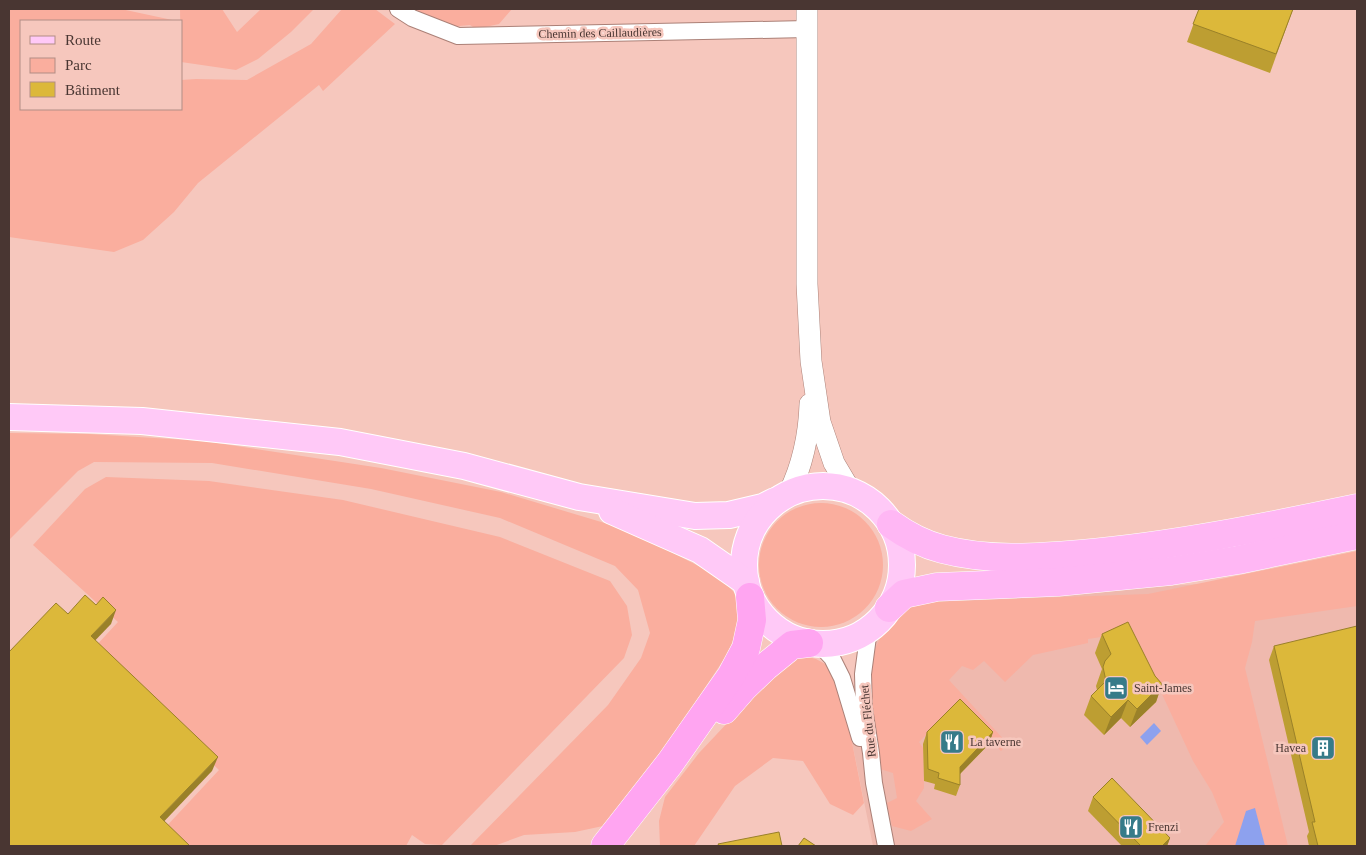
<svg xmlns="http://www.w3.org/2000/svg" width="1366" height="855" viewBox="0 0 1366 855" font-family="Georgia,serif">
<rect width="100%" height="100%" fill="#f6c7bd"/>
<polygon fill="#efb9ae" points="1357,553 1357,846 873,846 849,727 858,671 883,630 929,599 1239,582"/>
<g fill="#faae9e">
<polygon points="9,9 121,9 177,21 21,21 21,109 181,109 181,80 196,79 247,80 311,44 342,9 375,9 395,24 323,91 319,85 198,183 174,212 143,240 114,252 9,237"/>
<polygon points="180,9 222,9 237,32 261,9 314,9 291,32 258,59 236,70 181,62"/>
<polygon points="414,9 512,9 499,24 476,29 470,25 449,27"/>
<polygon points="9,433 89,434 204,441 381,468 501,492 628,530 720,577 739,598 738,627 728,653 620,816 603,826 575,832 524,835 494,846 470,846 608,705 641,658 650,633 638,590 615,566 500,518 371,489 212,463 94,462 78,471 9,540"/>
<polygon points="106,477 209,481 343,500 500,537 610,581 627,606 632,635 624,658 442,845 425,844 412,835 406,846 178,846 162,831 219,770 93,649 118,622 33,545 85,489"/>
<circle cx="821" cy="565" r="62"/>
<polygon points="1357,551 1357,606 1255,621 1252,642 1245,668 1288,846 1205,846 1224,822 1212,792 1193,761 1135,636 1127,633 1088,639 1088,643 1033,655 1005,682 984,661 973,670 962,666 949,680 1008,744 1001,751 954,707 919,742 923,748 924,788 916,801 932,819 911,831 892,826 887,803 897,798 893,773 880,769 869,703 871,658 881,636 897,616 914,605 929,602 1148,594"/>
<polygon points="804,656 816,659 829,666 849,727 864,803 853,815 830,804 803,761 773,758 735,786 694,846 660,846 659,821 665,797 699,753 781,666"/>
</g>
<g fill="#8da1ee">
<polygon points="1154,723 1161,731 1147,745 1140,737"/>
<polygon points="1255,808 1265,846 1235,846 1246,811"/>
</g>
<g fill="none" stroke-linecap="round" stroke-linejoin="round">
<defs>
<g id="minor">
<polyline points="398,9 412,18 458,36 807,29"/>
<polyline points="869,629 863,674 864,708 871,753 874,783 886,846"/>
<polyline points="819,644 832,658 842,678 860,738"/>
</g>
<g id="tertiary">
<polyline points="807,9 807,284 811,361 820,422 834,463 850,490"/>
<path d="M789 493C803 464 809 435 810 404"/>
</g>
<g id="primary">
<polyline points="9,417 142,421 340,442 464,466 579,497 695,516 729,515 763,507 775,501"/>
<circle cx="823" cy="565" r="79"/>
<polyline points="612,511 700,550 746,582"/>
</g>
<g id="trunk">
<path d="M891 524C906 535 923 544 942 549 987 561 1035 558 1081 554 1174 546 1266 527 1357 508"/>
<polyline points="889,608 904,594 937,587 1058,582 1171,571 1238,560 1357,535"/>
</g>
<g id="motorway">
<polyline points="724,710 744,687 765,667 792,645 809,643"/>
<polyline points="605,846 670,763 731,676 746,648 752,620 750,597"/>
</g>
</defs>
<use href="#minor" stroke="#ab8077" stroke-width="18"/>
<use href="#tertiary" stroke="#ab8077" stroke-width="22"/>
<use href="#primary" stroke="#fff" stroke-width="28"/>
<use href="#trunk" stroke="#fff" stroke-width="29"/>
<use href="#motorway" stroke="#fff" stroke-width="29"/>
<use href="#minor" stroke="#fff" stroke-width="16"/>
<use href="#tertiary" stroke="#fff" stroke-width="21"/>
<use href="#primary" stroke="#ffc9f7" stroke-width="26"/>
<use href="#trunk" stroke="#ffb7f4" stroke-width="28"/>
<use href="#motorway" stroke="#ffa5f1" stroke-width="28"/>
</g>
<g fill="#bd9e32">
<polygon points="1199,9 1293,9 1270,73 1187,42"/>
<polygon points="1102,634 1155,676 1162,684 1156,702 1130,727 1121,718 1104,735 1084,715 1091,696 1097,690 1096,686 1102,669 1095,653"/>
<polygon points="1274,646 1357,846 1309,846 1307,836 1309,832 1269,660"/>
<polygon points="927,732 993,732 989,744 960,774 960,785 956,796 934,789 935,784 924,781 923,744"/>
<polygon points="1093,797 1170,838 1167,846 1122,846 1088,811"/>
</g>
<g fill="#9a8129">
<polygon points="116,610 111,624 86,650 91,636"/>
<polygon points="1162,684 1156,702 1130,727 1137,709"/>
<polygon points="1128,700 1121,718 1104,735 1111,717"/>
<polygon points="993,732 989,744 956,778 960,767"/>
<polygon points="218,757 212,771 155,831 160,817"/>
<polygon points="1170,838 1167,846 1162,846"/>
</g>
<g fill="#dcb83a" stroke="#9a8129">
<polygon points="1199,9 1293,9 1276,54 1193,24"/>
<polygon points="85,595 96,605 103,597 116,610 91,636 218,757 160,817 190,846 9,846 9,652 56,603 68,614"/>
<polygon points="1128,622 1155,676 1162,684 1137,709 1128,700 1111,717 1091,696 1106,681 1103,667 1105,661 1111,654 1102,634"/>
<polygon points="1357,626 1357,846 1318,846 1312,822 1315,822 1274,646"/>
<polygon points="960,699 993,732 960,767 960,785 938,778 939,773 928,769 927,732"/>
<polygon points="1112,778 1170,838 1162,846 1141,846 1093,797"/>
<polygon points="779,832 782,846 719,846 718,844"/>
<polygon points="804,838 816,846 798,846"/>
</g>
<defs>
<symbol id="hotel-square" viewBox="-11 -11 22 22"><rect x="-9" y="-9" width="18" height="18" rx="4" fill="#367b89" stroke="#f6c7bd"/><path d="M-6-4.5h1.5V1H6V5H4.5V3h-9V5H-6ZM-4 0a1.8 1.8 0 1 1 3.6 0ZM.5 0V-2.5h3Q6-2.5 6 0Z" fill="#fff"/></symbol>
<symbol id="restaurant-square" viewBox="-11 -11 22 22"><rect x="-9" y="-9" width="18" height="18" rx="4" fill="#367b89" stroke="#f6c7bd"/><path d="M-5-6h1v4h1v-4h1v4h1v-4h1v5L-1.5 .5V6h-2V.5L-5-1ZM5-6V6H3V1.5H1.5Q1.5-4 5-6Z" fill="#fff"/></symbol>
<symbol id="building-square" viewBox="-11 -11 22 22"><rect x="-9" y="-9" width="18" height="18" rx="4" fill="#367b89" stroke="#f6c7bd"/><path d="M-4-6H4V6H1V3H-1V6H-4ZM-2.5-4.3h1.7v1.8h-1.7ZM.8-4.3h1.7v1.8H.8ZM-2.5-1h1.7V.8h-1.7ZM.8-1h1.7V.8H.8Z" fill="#fff"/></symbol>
</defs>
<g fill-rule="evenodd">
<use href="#hotel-square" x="1102" y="674" width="28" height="28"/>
<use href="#restaurant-square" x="938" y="728" width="28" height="28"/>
<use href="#building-square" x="1309" y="734" width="28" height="28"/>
<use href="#restaurant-square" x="1117" y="813" width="28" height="28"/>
</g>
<g text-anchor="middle" stroke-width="5" stroke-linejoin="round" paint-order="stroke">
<g font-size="12" fill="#493632" stroke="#f6c7bd">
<text transform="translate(600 33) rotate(-1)" y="4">Chemin des Caillaudières</text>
<text transform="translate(868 721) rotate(-96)" y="4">Rue du Fléchet</text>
</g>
<g font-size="12" fill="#493632" stroke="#f6c7bd" text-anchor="start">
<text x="1134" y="692">Saint-James</text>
<text x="970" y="746">La taverne</text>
<text x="1306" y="752" text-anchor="end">Havea</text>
<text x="1148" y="831">Frenzi</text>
</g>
</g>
<rect width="1366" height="855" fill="none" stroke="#493632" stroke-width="20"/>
<rect x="20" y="20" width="162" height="90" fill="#f6c7bd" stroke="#b18d85"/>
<rect x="30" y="36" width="25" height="8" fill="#ffc9f7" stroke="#b18d85"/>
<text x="65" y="45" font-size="15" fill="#493632">Route</text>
<rect x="30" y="58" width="25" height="15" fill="#faae9e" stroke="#b18d85"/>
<text x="65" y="70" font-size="15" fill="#493632">Parc</text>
<rect x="30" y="82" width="25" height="15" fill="#dcb83a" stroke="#b18d85"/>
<text x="65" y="95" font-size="15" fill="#493632">Bâtiment</text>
</svg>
